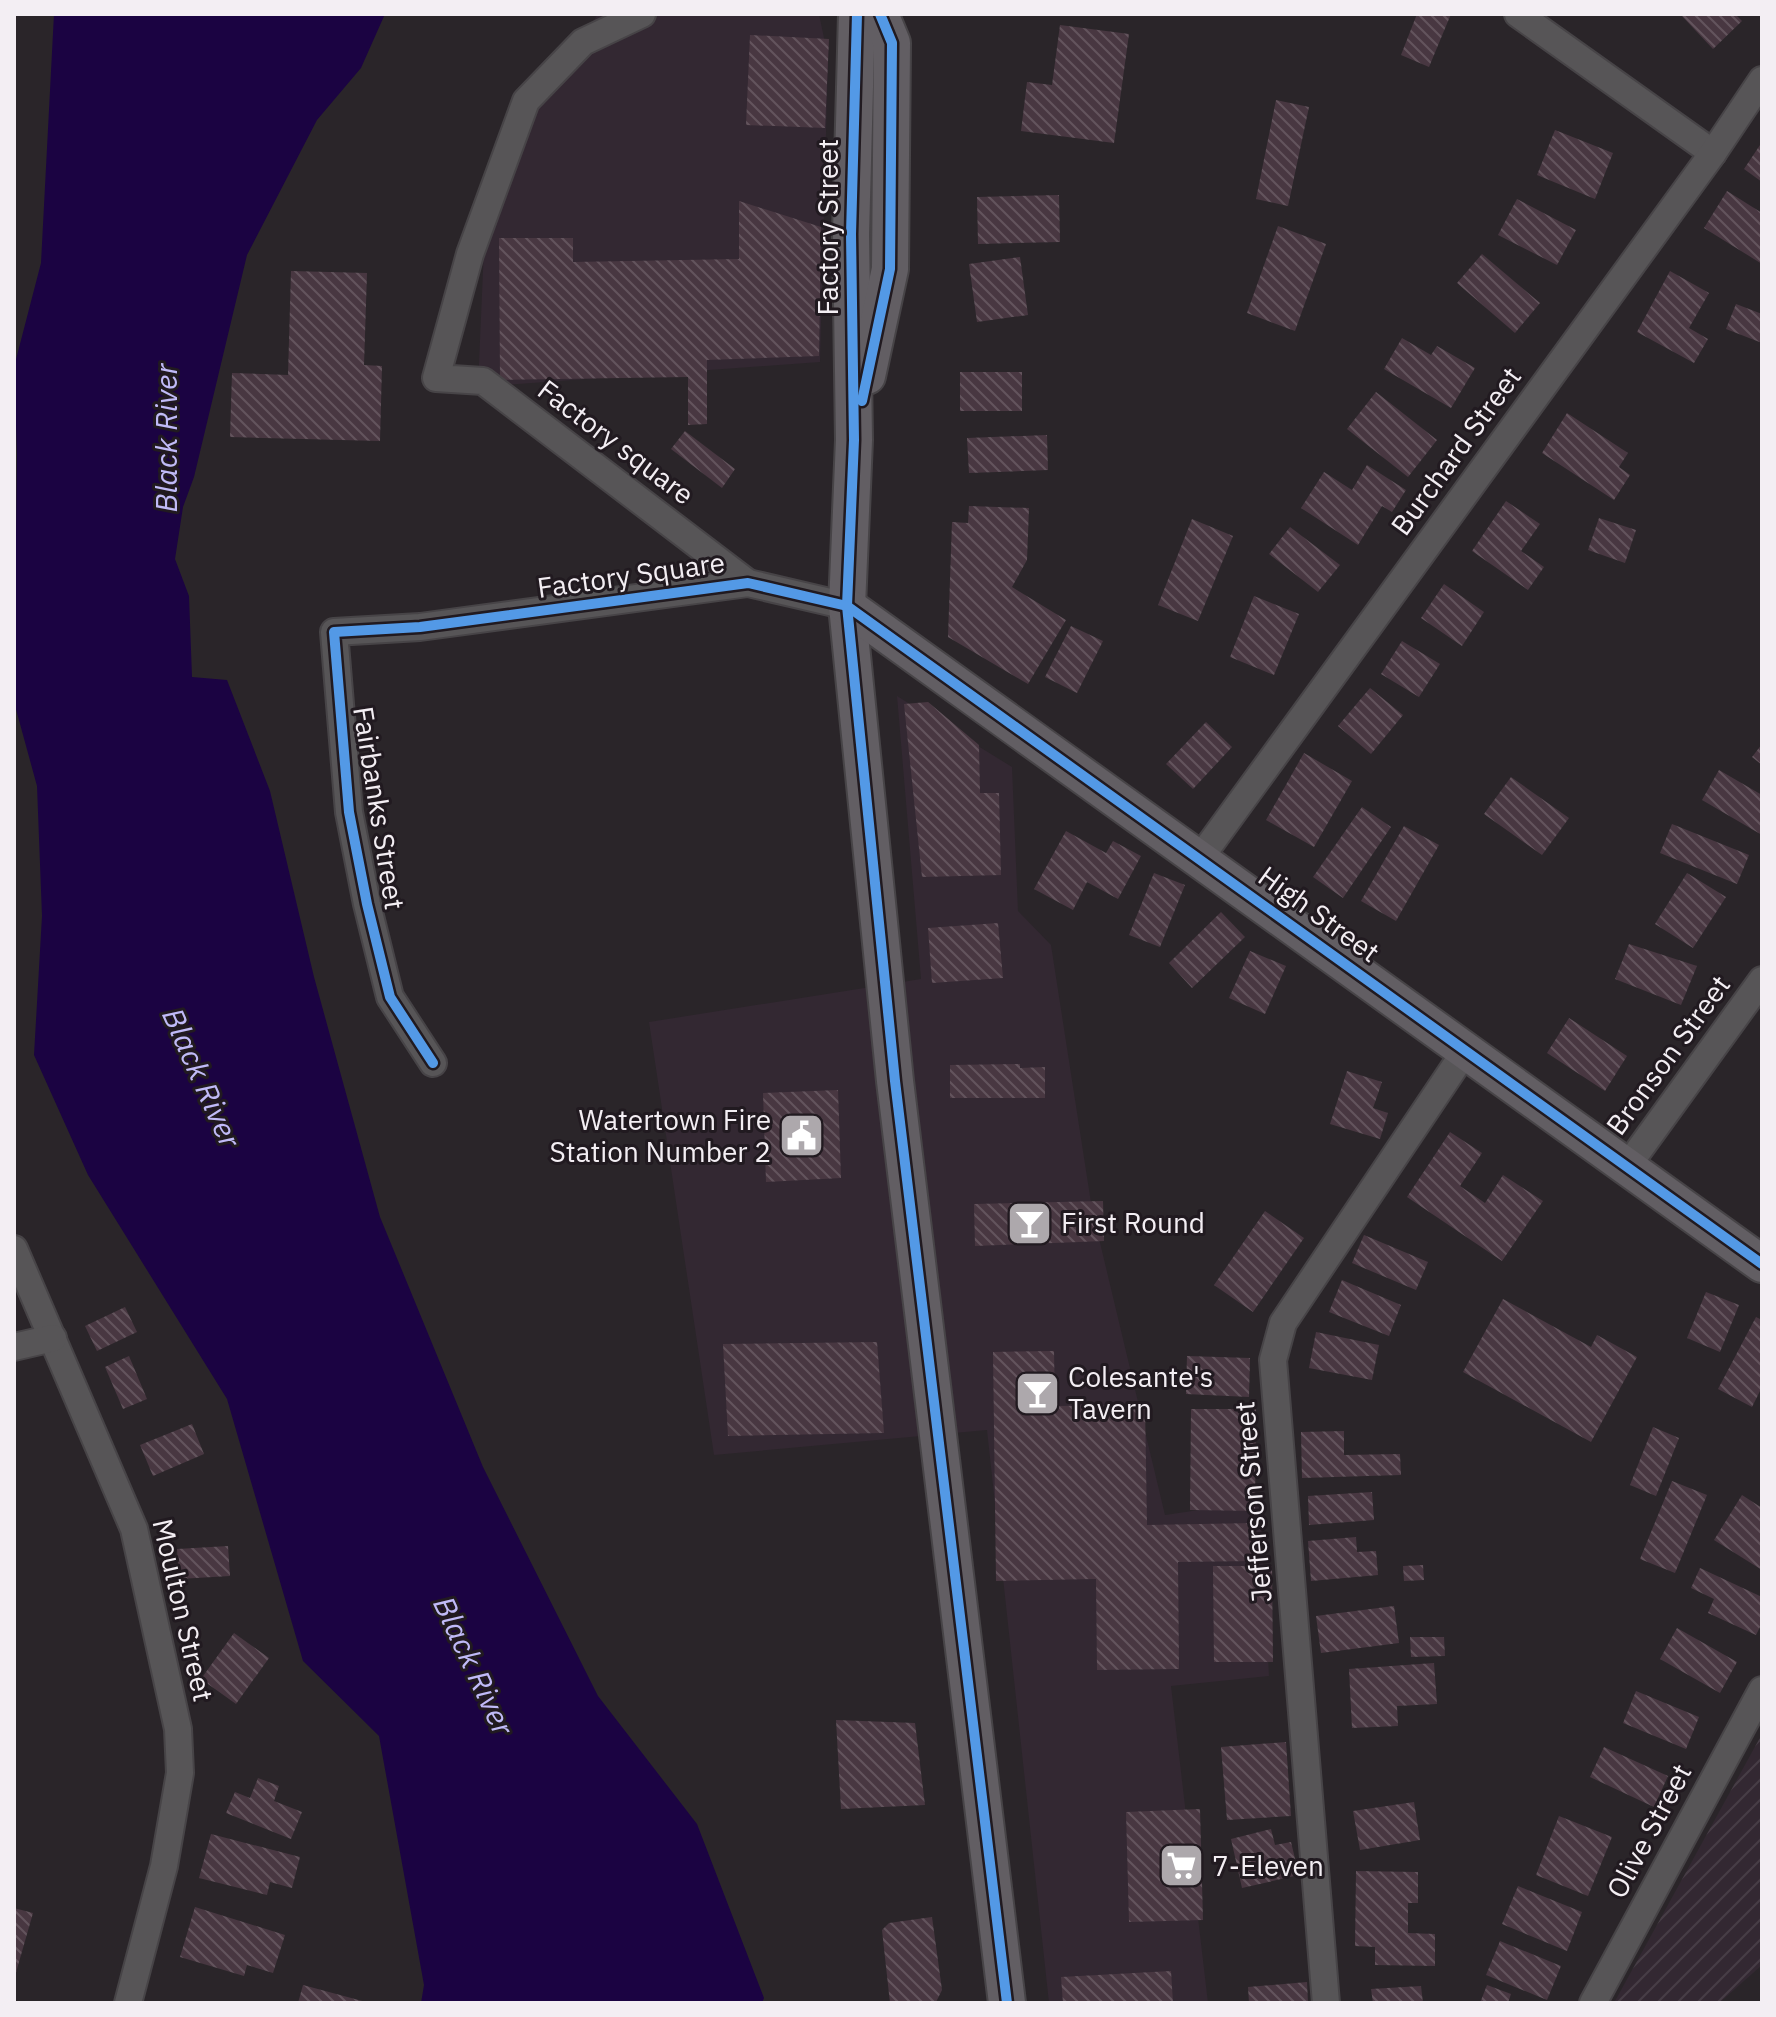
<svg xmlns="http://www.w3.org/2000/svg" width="1776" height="2017" viewBox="0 0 1776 2017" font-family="'IBM Plex Sans',sans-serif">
<defs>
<pattern id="industrial-furrows" width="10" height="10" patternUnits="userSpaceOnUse" patternTransform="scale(2)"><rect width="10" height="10" fill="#332832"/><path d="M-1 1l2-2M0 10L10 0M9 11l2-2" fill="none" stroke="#473d46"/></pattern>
<pattern id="building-back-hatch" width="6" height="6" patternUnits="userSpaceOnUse" patternTransform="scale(2)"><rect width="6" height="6" fill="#483741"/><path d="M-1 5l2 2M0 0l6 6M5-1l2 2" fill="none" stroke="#63545d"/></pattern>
</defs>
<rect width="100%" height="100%" fill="#2a2529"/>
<g fill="#332832">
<polygon points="598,14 819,14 828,57 820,362 478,387 487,177"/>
<polygon points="897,696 1012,767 1018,911 1051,945 1092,1209 1165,1515 1260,1501 1269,1676 1171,1686 1208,2003 1049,2003 987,1430 714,1455 649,1022 921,979"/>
</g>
<polygon fill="url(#industrial-furrows)" points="1762,1734 1762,1965 1719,2003 1614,2003"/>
<polygon fill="#1b0342" points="54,14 385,14 361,68 317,120 247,255 194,477 183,507 175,559 189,596 192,677 227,680 270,791 314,977 380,1217 483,1467 598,1696 697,1824 764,1998 762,2003 421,2003 424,1985 379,1736 303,1661 227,1399 88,1175 34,1055 42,916 37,786 14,702 17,454 14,367 41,263"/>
<g fill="url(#building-back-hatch)">
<polygon points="1417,14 1451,14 1429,67 1401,55"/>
<polygon points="1680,14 1735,14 1742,21 1713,49"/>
<polygon points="1060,25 1129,34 1114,143 1021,131 1027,82 1052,85"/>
<polygon points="750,35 829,39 825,128 746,125"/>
<polygon points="1276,100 1309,107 1288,206 1256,199"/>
<polygon points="1555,130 1613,153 1595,199 1537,175"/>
<polygon points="1762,142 1762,182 1744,169"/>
<polygon points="1727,191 1762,213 1762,264 1704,228"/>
<polygon points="1059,195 1060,242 978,244 977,197"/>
<polygon points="1517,199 1576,230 1557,265 1498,235"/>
<polygon points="739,201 821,227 819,356 707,360 707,424 688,425 688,377 500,380 499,238 573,238 573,262 739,259"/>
<polygon points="1278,226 1326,244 1295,331 1247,313"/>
<polygon points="1482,254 1540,303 1515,333 1457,283"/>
<polygon points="1020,257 1028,315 977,322 969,264"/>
<polygon points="291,271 367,273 364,365 382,366 380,441 230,437 232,373 288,375"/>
<polygon points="1670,271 1709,293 1689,328 1708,339 1694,363 1637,332"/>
<polygon points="1736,304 1762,314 1762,343 1726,329"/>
<polygon points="1402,338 1431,355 1437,346 1475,368 1451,408 1384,369"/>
<rect x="960" y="372" width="62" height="39"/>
<polygon points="1376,392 1437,440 1408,477 1347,429"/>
<polygon points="1567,413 1628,453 1619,467 1630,475 1614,500 1542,453"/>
<polygon points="685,431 735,469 722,488 671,449"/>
<polygon points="1047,435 1048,470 969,473 967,438"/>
<polygon points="1367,465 1406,490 1392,512 1382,506 1358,545 1301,508 1324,472 1352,490"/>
<polygon points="1506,501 1540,524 1521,551 1544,567 1528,590 1472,551"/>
<polygon points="969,506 1029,508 1027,560 1012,587 1066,620 1028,684 948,637 952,522 968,523"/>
<polygon points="1599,518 1636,530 1625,563 1588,550"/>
<polygon points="1192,519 1233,536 1198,621 1158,605"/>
<polygon points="1290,527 1340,565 1318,592 1269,554"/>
<polygon points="1444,584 1484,612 1462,646 1421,618"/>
<polygon points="1254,596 1299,614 1274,675 1230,657"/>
<polygon points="1071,626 1103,641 1077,693 1045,677"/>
<polygon points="1402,641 1440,664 1419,697 1381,674"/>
<polygon points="1370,688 1403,715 1371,754 1338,726"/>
<polygon points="928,702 979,745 980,793 999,793 1001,875 922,877 904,704"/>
<polygon points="1206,722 1232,747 1193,789 1166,764"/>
<polygon points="1762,744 1762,765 1752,757"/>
<polygon points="1304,753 1352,781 1314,847 1266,820"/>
<polygon points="1719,770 1762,795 1762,835 1702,800"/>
<polygon points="1511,777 1569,818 1542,855 1484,814"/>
<polygon points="1362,807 1391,827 1343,898 1313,877"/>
<polygon points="1672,824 1749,855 1737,884 1660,853"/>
<polygon points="1404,826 1439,845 1396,921 1361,901"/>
<polygon points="1066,831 1106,853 1113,841 1141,856 1118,899 1087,882 1073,910 1034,889"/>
<polygon points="1154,873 1185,885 1160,947 1129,935"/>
<polygon points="1687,873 1726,897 1693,948 1655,924"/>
<polygon points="1221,912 1245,937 1192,988 1169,963"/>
<polygon points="998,923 1003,978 932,983 928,928"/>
<polygon points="1629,944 1697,966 1681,1005 1615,979"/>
<polygon points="1250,951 1286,966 1265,1014 1229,998"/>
<polygon points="1569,1018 1627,1056 1605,1091 1547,1053"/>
<polygon points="1020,1064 1020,1068 1045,1067 1045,1098 950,1098 950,1065"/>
<polygon points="1347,1071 1382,1082 1373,1108 1388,1113 1380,1139 1330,1124"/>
<polygon points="838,1090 841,1178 766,1182 763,1093"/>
<polygon points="1450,1132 1482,1153 1460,1186 1485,1203 1503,1175 1543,1201 1502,1261 1407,1197"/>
<polygon points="1103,1201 1104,1241 975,1246 974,1204"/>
<polygon points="1265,1211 1304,1238 1253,1312 1214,1285"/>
<polygon points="1364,1235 1428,1262 1416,1290 1352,1263"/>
<polygon points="1342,1280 1401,1305 1389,1336 1329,1312"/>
<polygon points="1706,1292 1739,1305 1720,1352 1687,1338"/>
<polygon points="1503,1299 1591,1347 1597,1335 1637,1357 1591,1442 1463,1372"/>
<polygon points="125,1307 137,1332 97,1351 85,1326"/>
<polygon points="1756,1317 1762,1320 1762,1387 1752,1407 1718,1389"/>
<polygon points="1316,1332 1379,1345 1372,1380 1309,1368"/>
<polygon points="877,1342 884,1433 728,1436 723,1344"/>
<polygon points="1054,1351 1055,1406 1145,1405 1147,1525 1255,1523 1255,1561 1178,1562 1179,1669 1097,1670 1096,1579 996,1581 993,1352"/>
<polygon points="129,1356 147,1399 123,1409 105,1367"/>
<polygon points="1187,1356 1250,1358 1249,1397 1186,1394"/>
<polygon points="1191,1409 1256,1409 1255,1511 1190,1510"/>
<polygon points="192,1424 204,1454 153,1476 140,1445"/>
<polygon points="1653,1427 1679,1438 1656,1496 1630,1485"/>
<polygon points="1344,1431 1344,1455 1400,1454 1401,1475 1302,1478 1301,1432"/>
<polygon points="1672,1481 1707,1495 1675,1573 1640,1559"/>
<polygon points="1372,1492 1374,1520 1309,1525 1308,1496"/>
<polygon points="1742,1495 1762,1508 1762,1570 1714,1540"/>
<polygon points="1356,1537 1357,1552 1376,1551 1378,1575 1311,1581 1308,1541"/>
<polygon points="228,1546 230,1576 179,1579 177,1549"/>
<polygon points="1423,1565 1424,1580 1404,1581 1403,1566"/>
<polygon points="1213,1566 1272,1566 1273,1662 1214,1662"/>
<polygon points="1700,1568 1762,1597 1762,1623 1756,1635 1708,1613 1714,1599 1691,1588"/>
<polygon points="1394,1606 1399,1643 1321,1653 1316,1616"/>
<polygon points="1677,1628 1737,1662 1720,1693 1660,1659"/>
<polygon points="234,1633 269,1658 236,1704 201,1679"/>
<polygon points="1410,1637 1444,1637 1445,1656 1411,1657"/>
<polygon points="1434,1663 1437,1704 1397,1706 1398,1726 1352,1728 1349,1669"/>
<polygon points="1636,1691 1699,1717 1686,1749 1623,1723"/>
<polygon points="836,1720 915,1723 925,1805 841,1809"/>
<polygon points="1286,1742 1291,1816 1227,1820 1221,1747"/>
<polygon points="1604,1747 1668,1776 1654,1807 1590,1777"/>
<polygon points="258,1778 279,1786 274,1801 302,1812 291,1839 226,1813 235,1792 250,1798"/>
<polygon points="1414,1802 1420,1840 1360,1850 1353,1811"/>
<polygon points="1200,1809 1203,1920 1129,1922 1126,1812"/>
<polygon points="1559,1816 1612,1837 1588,1896 1536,1875"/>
<polygon points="1271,1829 1275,1845 1291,1842 1299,1875 1242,1888 1231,1839"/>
<polygon points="211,1834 300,1857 292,1888 270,1882 267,1895 199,1878"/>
<polygon points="1356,1871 1418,1872 1418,1903 1408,1903 1408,1933 1435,1934 1435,1966 1375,1965 1375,1947 1355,1946"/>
<polygon points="1518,1886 1582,1912 1567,1951 1502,1924"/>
<polygon points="195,1907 285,1935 273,1973 247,1965 244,1976 180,1957"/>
<polygon points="14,1908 33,1913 15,1976 14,1976"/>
<polygon points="932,1917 942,1990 936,2002 890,2003 882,1930 889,1923"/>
<polygon points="1500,1941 1561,1966 1547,2000 1486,1975"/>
<polygon points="1171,1971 1173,2003 1063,2003 1061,1977"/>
<polygon points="1307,1982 1308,2003 1249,2003 1248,1987"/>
<polygon points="303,1985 366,2002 365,2003 298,2003"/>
<polygon points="1487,1985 1511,1994 1508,2003 1480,2003"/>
<polygon points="1421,1986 1423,2003 1373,2003 1371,1989"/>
</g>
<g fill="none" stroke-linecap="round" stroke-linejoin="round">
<defs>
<g id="street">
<polyline points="642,14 583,42 526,101 470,254 436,378 483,381 748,583"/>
<polyline points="1518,14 1713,153"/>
<polyline points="1200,858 1713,153 1762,80"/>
<polyline points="433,1063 390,997 367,904 349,812 334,632 420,627 748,583 847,606"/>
<polyline points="1626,1168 1762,980"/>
<polyline points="14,1249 134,1529 178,1729 180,1773 164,1866 128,2003"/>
<polyline points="14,1347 53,1338"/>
<polyline points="1326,2003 1273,1360 1283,1323 1466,1050"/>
<polyline points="1593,2003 1762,1690"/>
</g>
<g id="secondary">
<polyline points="857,14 851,234 854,440 847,606 895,1081 1007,2003"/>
<polyline points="867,376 890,269 892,43 880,14"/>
<polyline points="847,606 1762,1264"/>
</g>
</defs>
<use href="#street" stroke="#474447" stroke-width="30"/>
<use href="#secondary" stroke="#474447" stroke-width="40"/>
<use href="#street" stroke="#575557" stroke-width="26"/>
<use href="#secondary" stroke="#625e63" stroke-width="36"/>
<defs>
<g id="cycleway">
<polyline points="857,14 851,234 854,440 847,606 895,1081 1007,2003"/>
<polyline points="862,401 890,269 892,43 880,14"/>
<polyline points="433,1063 390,997 367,904 349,812 334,632 420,627 748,583 847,606 1762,1264"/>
</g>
</defs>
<use href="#cycleway" stroke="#211a20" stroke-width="15"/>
<use href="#cycleway" stroke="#5399e6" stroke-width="10"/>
</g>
<defs>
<symbol id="civic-square" viewBox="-11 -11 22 22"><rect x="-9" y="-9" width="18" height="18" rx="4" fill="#ada8ac" stroke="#211a20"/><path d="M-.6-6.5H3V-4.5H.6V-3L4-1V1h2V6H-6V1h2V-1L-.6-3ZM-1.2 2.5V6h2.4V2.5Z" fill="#fff"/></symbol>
<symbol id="bar-square" viewBox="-11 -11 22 22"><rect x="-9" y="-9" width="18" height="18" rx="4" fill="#ada8ac" stroke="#211a20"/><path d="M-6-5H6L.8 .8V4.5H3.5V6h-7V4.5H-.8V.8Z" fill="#fff"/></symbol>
<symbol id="supermarket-square" viewBox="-11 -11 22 22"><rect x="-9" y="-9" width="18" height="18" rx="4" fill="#ada8ac" stroke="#211a20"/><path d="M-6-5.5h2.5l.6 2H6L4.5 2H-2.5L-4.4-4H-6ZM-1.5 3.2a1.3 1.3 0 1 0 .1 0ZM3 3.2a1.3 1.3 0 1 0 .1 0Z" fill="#fff"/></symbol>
</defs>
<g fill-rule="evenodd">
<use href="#civic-square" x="776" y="1110" width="51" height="51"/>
<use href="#bar-square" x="1004" y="1198" width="51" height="51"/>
<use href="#bar-square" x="1012" y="1368" width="51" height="51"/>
<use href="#supermarket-square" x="1156" y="1840" width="51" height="51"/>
</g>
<g text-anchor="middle" stroke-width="6" stroke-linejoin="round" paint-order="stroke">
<g font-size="28" fill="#f3eef3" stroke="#211a20">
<text transform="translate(828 227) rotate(-90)" y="10">Factory Street</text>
<text transform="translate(616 442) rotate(37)" y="10">Factory square</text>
<text transform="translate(1456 451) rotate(-54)" y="10">Burchard Street</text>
<text transform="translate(631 575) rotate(-8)" y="10">Factory Square</text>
<text transform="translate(379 808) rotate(81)" y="10">Fairbanks Street</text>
<text transform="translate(1319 914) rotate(36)" y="10">High Street</text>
<text transform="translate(1668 1055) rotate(-54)" y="10">Bronson Street</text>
<text transform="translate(1253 1502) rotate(-95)" y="10">Jefferson Street</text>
<text transform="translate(183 1610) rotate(77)" y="10">Moulton Street</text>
<text transform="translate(1649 1831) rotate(-62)" y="10">Olive Street</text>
</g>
<g font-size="28" fill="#f3eef3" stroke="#211a20" text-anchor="start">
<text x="771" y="1130" text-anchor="end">Watertown Fire<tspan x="771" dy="32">Station Number 2</tspan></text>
<text x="1061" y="1233">First Round</text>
<text x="1068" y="1387">Colesante's<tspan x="1068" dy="32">Tavern</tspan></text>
<text x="1212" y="1876">7-Eleven</text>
</g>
<g font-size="30" font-style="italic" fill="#c0baf7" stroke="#211a20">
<text transform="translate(167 438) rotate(-90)" y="10">Black River</text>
<text transform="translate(201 1078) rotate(66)" y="10">Black River</text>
<text transform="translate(473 1666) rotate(65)" y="10">Black River</text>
</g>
</g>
<rect width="1776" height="2017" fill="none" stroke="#f3eef3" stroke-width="32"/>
</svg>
